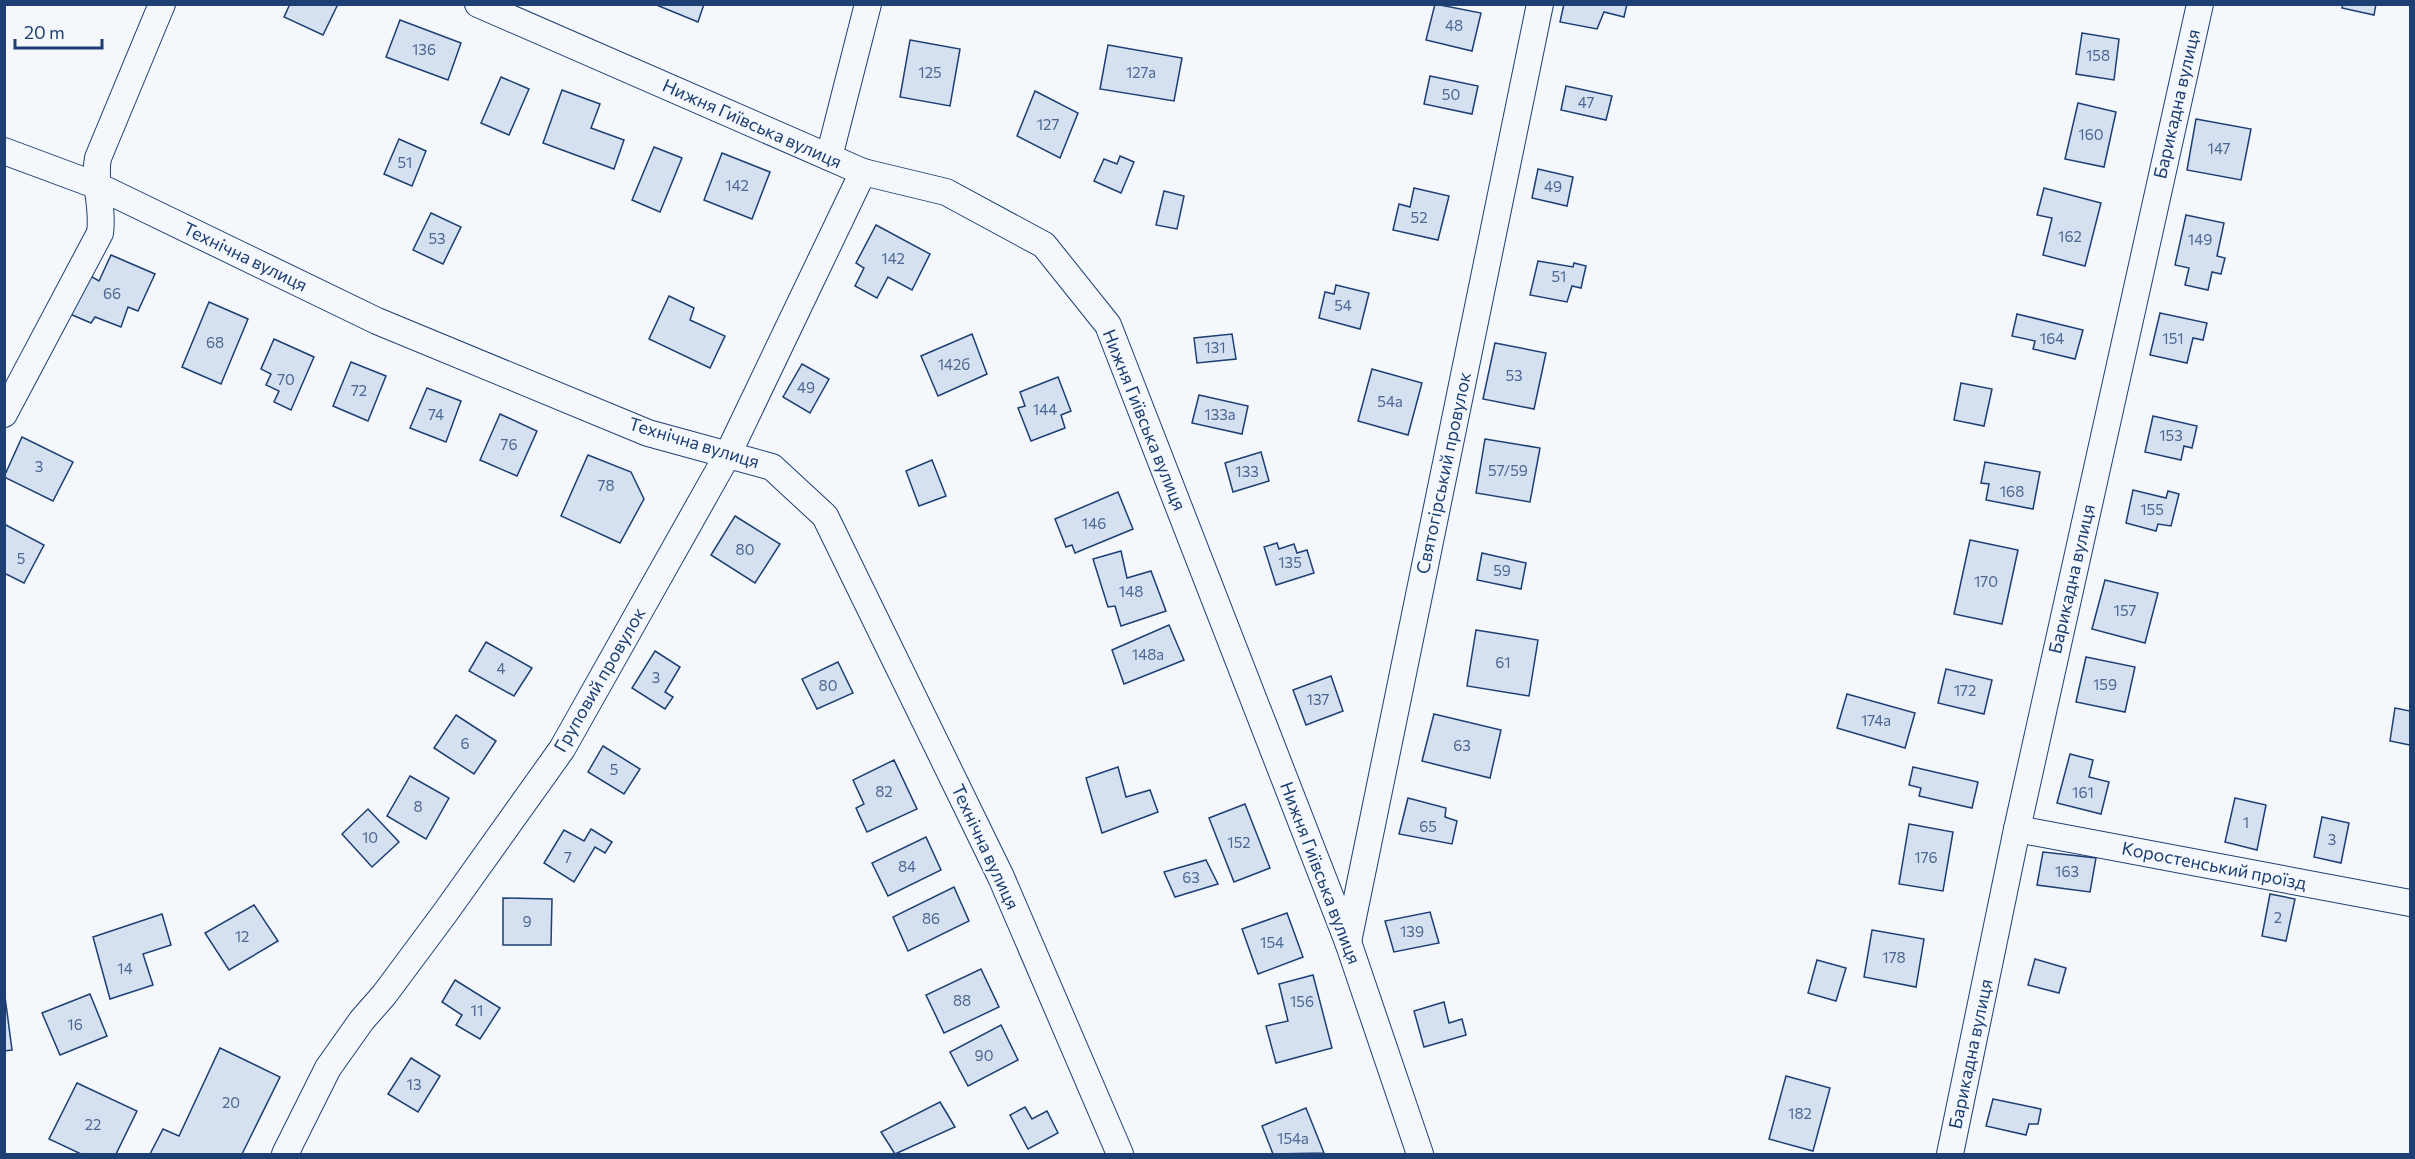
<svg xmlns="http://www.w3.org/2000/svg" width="2415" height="1159" viewBox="0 0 2415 1159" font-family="Commissioner,sans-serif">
<rect width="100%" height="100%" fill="#f4f7fb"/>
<g fill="#d5e0f0" stroke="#1d3f73" stroke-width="1.5">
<polygon points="290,4 338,4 323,35 284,17"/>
<polygon points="654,4 704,4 698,22"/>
<polygon points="1435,4 1481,13 1472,51 1426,40"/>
<polygon points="1564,4 1627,4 1624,17 1604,12 1597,29 1560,22"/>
<polygon points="2343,4 2376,4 2374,15 2342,8"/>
<polygon points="400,20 461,43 448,80 386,57"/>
<polygon points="2082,33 2119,39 2114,80 2076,74"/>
<polygon points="910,40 960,49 950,106 900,97"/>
<polygon points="1108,45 1182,58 1174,101 1100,89"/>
<polygon points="1430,76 1478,86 1472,114 1424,104"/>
<polygon points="501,77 529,89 509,135 481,123"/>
<polygon points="1566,86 1612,96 1606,120 1561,110"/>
<polygon points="562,90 600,104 591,128 624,140 614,169 543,143"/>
<polygon points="1035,91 1078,113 1060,158 1017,136"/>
<polygon points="2078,103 2116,112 2104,167 2065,159"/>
<polygon points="2196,119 2251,129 2241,180 2187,170"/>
<polygon points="399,139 426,151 412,186 384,174"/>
<polygon points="654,147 682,158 660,212 632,200"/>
<polygon points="722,153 770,172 752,219 704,200"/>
<polygon points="1120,156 1134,162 1121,193 1094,181 1104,159 1117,164"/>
<polygon points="1538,169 1573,177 1567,206 1532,198"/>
<polygon points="1414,188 1449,196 1438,240 1393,230 1399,204 1410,207"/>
<polygon points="2044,188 2101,203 2085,266 2043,255 2052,218 2037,215"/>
<polygon points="1164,191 1184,196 1177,229 1156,225"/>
<polygon points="431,213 461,227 443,264 413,250"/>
<polygon points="2186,215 2224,223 2217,256 2225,258 2221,274 2212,272 2208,290 2185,285 2189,268 2175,265"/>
<polygon points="876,225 930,254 912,290 888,277 877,298 855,286 864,268 856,263"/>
<polygon points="111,255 155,274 138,311 128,307 121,327 95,317 91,323 70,314 87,274 99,281"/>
<polygon points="1538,261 1573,267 1574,263 1586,266 1581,288 1572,286 1567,302 1530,295"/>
<polygon points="1336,285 1369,293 1360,329 1319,318 1325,292 1334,294"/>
<polygon points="669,296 694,308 690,320 725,336 710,368 649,339"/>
<polygon points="209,302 248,319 221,384 182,367"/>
<polygon points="2160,313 2207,323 2203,340 2193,338 2187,363 2150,355"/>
<polygon points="2017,314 2083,330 2075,359 2033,349 2035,341 2012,336"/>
<polygon points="972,334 987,374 938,396 921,356"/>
<polygon points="1232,334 1236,359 1197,363 1194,338"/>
<polygon points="274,339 314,357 291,410 274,402 279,391 266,385 271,374 261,369"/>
<polygon points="1495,343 1546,353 1534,409 1483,399"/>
<polygon points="351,362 386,376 368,421 333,406"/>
<polygon points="802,364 829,379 810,413 783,397"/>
<polygon points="1372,369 1422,383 1408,435 1358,421"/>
<polygon points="1058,377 1071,411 1061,415 1065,428 1031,441 1018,408 1025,406 1020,392"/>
<polygon points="1961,383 1992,389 1984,426 1954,420"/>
<polygon points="427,388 461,401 446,442 410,428"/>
<polygon points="1199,395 1248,406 1242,434 1192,423"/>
<polygon points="500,414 537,431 517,476 480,460"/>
<polygon points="2153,416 2197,426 2192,448 2184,446 2181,460 2145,452"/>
<polygon points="22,437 73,462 53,501 4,477"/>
<polygon points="1485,439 1540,448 1530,502 1476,493"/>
<polygon points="1261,452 1269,481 1233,492 1225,463"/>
<polygon points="588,455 631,472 644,499 620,543 561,516"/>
<polygon points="932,460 946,496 919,506 906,471"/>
<polygon points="1985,462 2040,472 2033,509 1986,500 1989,484 1981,483"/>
<polygon points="2133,490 2166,498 2168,491 2179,494 2171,526 2158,524 2156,531 2126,523"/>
<polygon points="1118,492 1133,529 1075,553 1072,545 1066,547 1055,519"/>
<polygon points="735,516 780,544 755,583 711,555"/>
<polygon points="4,524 44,545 24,583 4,573"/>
<polygon points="1970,540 2018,550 2002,624 1954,614"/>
<polygon points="1277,543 1279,549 1294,544 1297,553 1307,550 1314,573 1276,585 1264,547"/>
<polygon points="1121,551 1127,578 1151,571 1166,611 1121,626 1115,606 1108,607 1093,559"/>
<polygon points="1482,553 1526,563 1521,589 1477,580"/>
<polygon points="2105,580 2158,593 2145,643 2092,629"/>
<polygon points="1169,625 1184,660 1124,684 1112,650"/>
<polygon points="1476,630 1538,640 1529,696 1467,686"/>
<polygon points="486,642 532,668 514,696 469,671"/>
<polygon points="655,651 680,667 665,692 673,697 665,709 632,688"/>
<polygon points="2086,657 2135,667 2125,712 2076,702"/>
<polygon points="838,662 853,693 817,709 802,679"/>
<polygon points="1946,669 1992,680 1984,714 1938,703"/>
<polygon points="1331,676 1343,711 1306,725 1293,690"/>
<polygon points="1847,694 1915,713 1905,748 1837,728"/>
<polygon points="2395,708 2410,711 2410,745 2390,741"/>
<polygon points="1434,714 1501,730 1490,778 1422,761"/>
<polygon points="456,715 496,741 474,774 434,748"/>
<polygon points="603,746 640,769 624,794 588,772"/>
<polygon points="2070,754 2093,760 2089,777 2109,782 2101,814 2057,803"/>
<polygon points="894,760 917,809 867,832 856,808 864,804 853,780"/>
<polygon points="1118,767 1126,797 1150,790 1158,812 1102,833 1086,778"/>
<polygon points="1913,767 1978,782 1972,808 1919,796 1921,788 1909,785"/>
<polygon points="410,776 449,798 426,839 387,816"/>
<polygon points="1408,798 1446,808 1445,817 1457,821 1452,844 1399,834"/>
<polygon points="2235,798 2266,805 2257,850 2225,842"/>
<polygon points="1245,804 1270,868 1234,882 1209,818"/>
<polygon points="368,809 399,842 372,867 342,834"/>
<polygon points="2322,817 2349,823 2341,863 2314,857"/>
<polygon points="1909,824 1953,832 1943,891 1899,884"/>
<polygon points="591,829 612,842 605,853 595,847 574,882 544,863 564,830 584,841"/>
<polygon points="926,837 941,870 888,896 872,863"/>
<polygon points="2043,852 2096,858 2090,892 2037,885"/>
<polygon points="1206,860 1218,884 1175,897 1164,872"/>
<polygon points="954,887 969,921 908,951 893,917"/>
<polygon points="2270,894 2295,899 2286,941 2262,936"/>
<polygon points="503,898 552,899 551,945 503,945"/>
<polygon points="254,905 278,941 229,970 205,933"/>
<polygon points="1430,912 1439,943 1394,952 1385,921"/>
<polygon points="1287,913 1303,957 1258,974 1242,929"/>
<polygon points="162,914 171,945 143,954 153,985 110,999 93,937"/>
<polygon points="1872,930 1924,939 1916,987 1864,977"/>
<polygon points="2035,959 2066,968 2059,993 2028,985"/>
<polygon points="1817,960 1846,968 1836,1001 1808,993"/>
<polygon points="981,969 999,1007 944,1033 926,995"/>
<polygon points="1313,975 1332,1048 1276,1063 1266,1026 1288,1021 1279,984"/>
<polygon points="455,980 500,1008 480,1039 456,1025 462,1015 442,1002"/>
<polygon points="4,989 12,1050 4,1051"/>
<polygon points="90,994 107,1036 60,1055 42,1013"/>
<polygon points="1444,1002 1449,1023 1462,1019 1466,1035 1424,1047 1414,1011"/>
<polygon points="1001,1025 1018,1060 968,1086 950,1052"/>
<polygon points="220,1048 280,1077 242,1154 150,1154 163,1129 179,1136"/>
<polygon points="411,1058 440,1076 418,1112 388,1094"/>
<polygon points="1786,1076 1830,1088 1813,1151 1769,1139"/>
<polygon points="77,1083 137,1111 116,1154 81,1154 49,1139"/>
<polygon points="1993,1099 2041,1109 2038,1124 2029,1124 2026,1135 1986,1126"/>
<polygon points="940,1102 955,1127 895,1154 881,1132"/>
<polygon points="1025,1107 1032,1119 1047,1111 1058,1133 1028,1149 1010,1115"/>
<polygon points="1306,1108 1324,1153 1273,1154 1262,1126"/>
</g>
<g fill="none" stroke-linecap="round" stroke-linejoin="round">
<defs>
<g id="minor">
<polyline points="478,4 863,172 946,192 1044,245 1108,325 1348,942 1420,1154"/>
<polyline points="4,151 98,186 377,321 648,433 772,467 825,516 1001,877 1120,1154"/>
<polyline points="829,157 868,4"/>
<path d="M4 414 100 233C104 206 93 184 98 158L162 4"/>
<polyline points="2017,829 2410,903"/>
<polyline points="1348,942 1540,4"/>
<polyline points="285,1154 328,1068 362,1020 384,995 445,913 562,749 728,454 863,172"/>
<polyline points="1950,1154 2017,829 2200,4"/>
</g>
</defs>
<use href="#minor" stroke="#1d3f73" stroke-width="28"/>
<use href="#minor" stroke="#f4f7fb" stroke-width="26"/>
</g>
<g text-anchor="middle" stroke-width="4.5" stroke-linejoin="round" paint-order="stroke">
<g font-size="15" fill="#4b6792">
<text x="1454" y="31">48</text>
<text x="424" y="55">136</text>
<text x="2098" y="61">158</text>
<text x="930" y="78">125</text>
<text x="1141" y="78">127а</text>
<text x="1451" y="100">50</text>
<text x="1586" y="108">47</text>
<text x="1048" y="130">127</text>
<text x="2091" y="140">160</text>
<text x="2219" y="154">147</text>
<text x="405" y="168">51</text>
<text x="737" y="191">142</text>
<text x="1553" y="192">49</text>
<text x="1419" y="223">52</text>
<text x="2070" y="242">162</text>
<text x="437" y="244">53</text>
<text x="2200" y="245">149</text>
<text x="893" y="264">142</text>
<text x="1559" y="282">51</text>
<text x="112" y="299">66</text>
<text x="1343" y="311">54</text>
<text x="2052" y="344">164</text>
<text x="2173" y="344">151</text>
<text x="215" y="348">68</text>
<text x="1215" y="353">131</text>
<text x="954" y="370">142б</text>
<text x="1514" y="381">53</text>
<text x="286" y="385">70</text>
<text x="806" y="393">49</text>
<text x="359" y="396">72</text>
<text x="1390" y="407">54а</text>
<text x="1045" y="415">144</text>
<text x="436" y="420">74</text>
<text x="1220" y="420">133а</text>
<text x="2171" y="441">153</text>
<text x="509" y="450">76</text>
<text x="39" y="472">3</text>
<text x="1508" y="476">57/59</text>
<text x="1247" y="477">133</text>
<text x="606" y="491">78</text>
<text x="2012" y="497">168</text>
<text x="2152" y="515">155</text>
<text x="1094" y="529">146</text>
<text x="745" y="555">80</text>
<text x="21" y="564">5</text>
<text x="1290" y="568">135</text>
<text x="1502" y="576">59</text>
<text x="1986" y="587">170</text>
<text x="1131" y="597">148</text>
<text x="2125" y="616">157</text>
<text x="1148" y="660">148а</text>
<text x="1503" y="668">61</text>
<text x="501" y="674">4</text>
<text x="656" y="683">3</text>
<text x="2105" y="690">159</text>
<text x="828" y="691">80</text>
<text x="1965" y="696">172</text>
<text x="1318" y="705">137</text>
<text x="1876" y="726">174а</text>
<text x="465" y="749">6</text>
<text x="1462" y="751">63</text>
<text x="614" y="775">5</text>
<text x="884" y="797">82</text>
<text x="2083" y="798">161</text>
<text x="418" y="812">8</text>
<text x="2246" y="828">1</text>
<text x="1428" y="832">65</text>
<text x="370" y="843">10</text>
<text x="2332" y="845">3</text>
<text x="1239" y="848">152</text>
<text x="568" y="863">7</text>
<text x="1926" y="863">176</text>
<text x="907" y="872">84</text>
<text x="2067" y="877">163</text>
<text x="1191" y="883">63</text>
<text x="2278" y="923">2</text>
<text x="931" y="924">86</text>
<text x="527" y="927">9</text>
<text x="1412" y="937">139</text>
<text x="242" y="942">12</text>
<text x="1272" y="948">154</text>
<text x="1894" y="963">178</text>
<text x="125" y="974">14</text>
<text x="962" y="1006">88</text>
<text x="1302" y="1007">156</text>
<text x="477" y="1016">11</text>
<text x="75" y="1030">16</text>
<text x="984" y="1061">90</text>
<text x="414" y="1090">13</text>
<text x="231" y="1108">20</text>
<text x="1800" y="1119">182</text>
<text x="93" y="1130">22</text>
<text x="1293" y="1144">154а</text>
</g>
<g font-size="18" fill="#1d3f73" stroke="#f4f7fb">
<text transform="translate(2177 104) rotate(-77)" y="6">Барикадна вулиця</text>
<text transform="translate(752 124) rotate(24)" y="6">Нижня Гиївська вулиця</text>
<text transform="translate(245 257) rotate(26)" y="6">Технічна вулиця</text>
<text transform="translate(1144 420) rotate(68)" y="6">Нижня Гиївська вулиця</text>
<text transform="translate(694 443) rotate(17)" y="6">Технічна вулиця</text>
<text transform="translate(1444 473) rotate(-78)" y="6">Святогірський провулок</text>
<text transform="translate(2072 579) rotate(-77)" y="6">Барикадна вулиця</text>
<text transform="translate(600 680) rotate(-60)" y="6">Груповий провулок</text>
<text transform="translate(985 847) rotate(65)" y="6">Технічна вулиця</text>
<text transform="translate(2214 866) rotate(11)" y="6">Коростенський проїзд</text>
<text transform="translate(1320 873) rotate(69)" y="6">Нижня Гиївська вулиця</text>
<text transform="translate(1971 1054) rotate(-78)" y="6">Барикадна вулиця</text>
</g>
</g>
<rect width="2415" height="1159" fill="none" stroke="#1d3f73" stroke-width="12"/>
<path d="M15 39v9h87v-9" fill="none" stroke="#1d3f73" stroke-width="3"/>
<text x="24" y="39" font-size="18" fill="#1d3f73" stroke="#f4f7fb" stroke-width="4.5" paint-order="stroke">20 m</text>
</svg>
